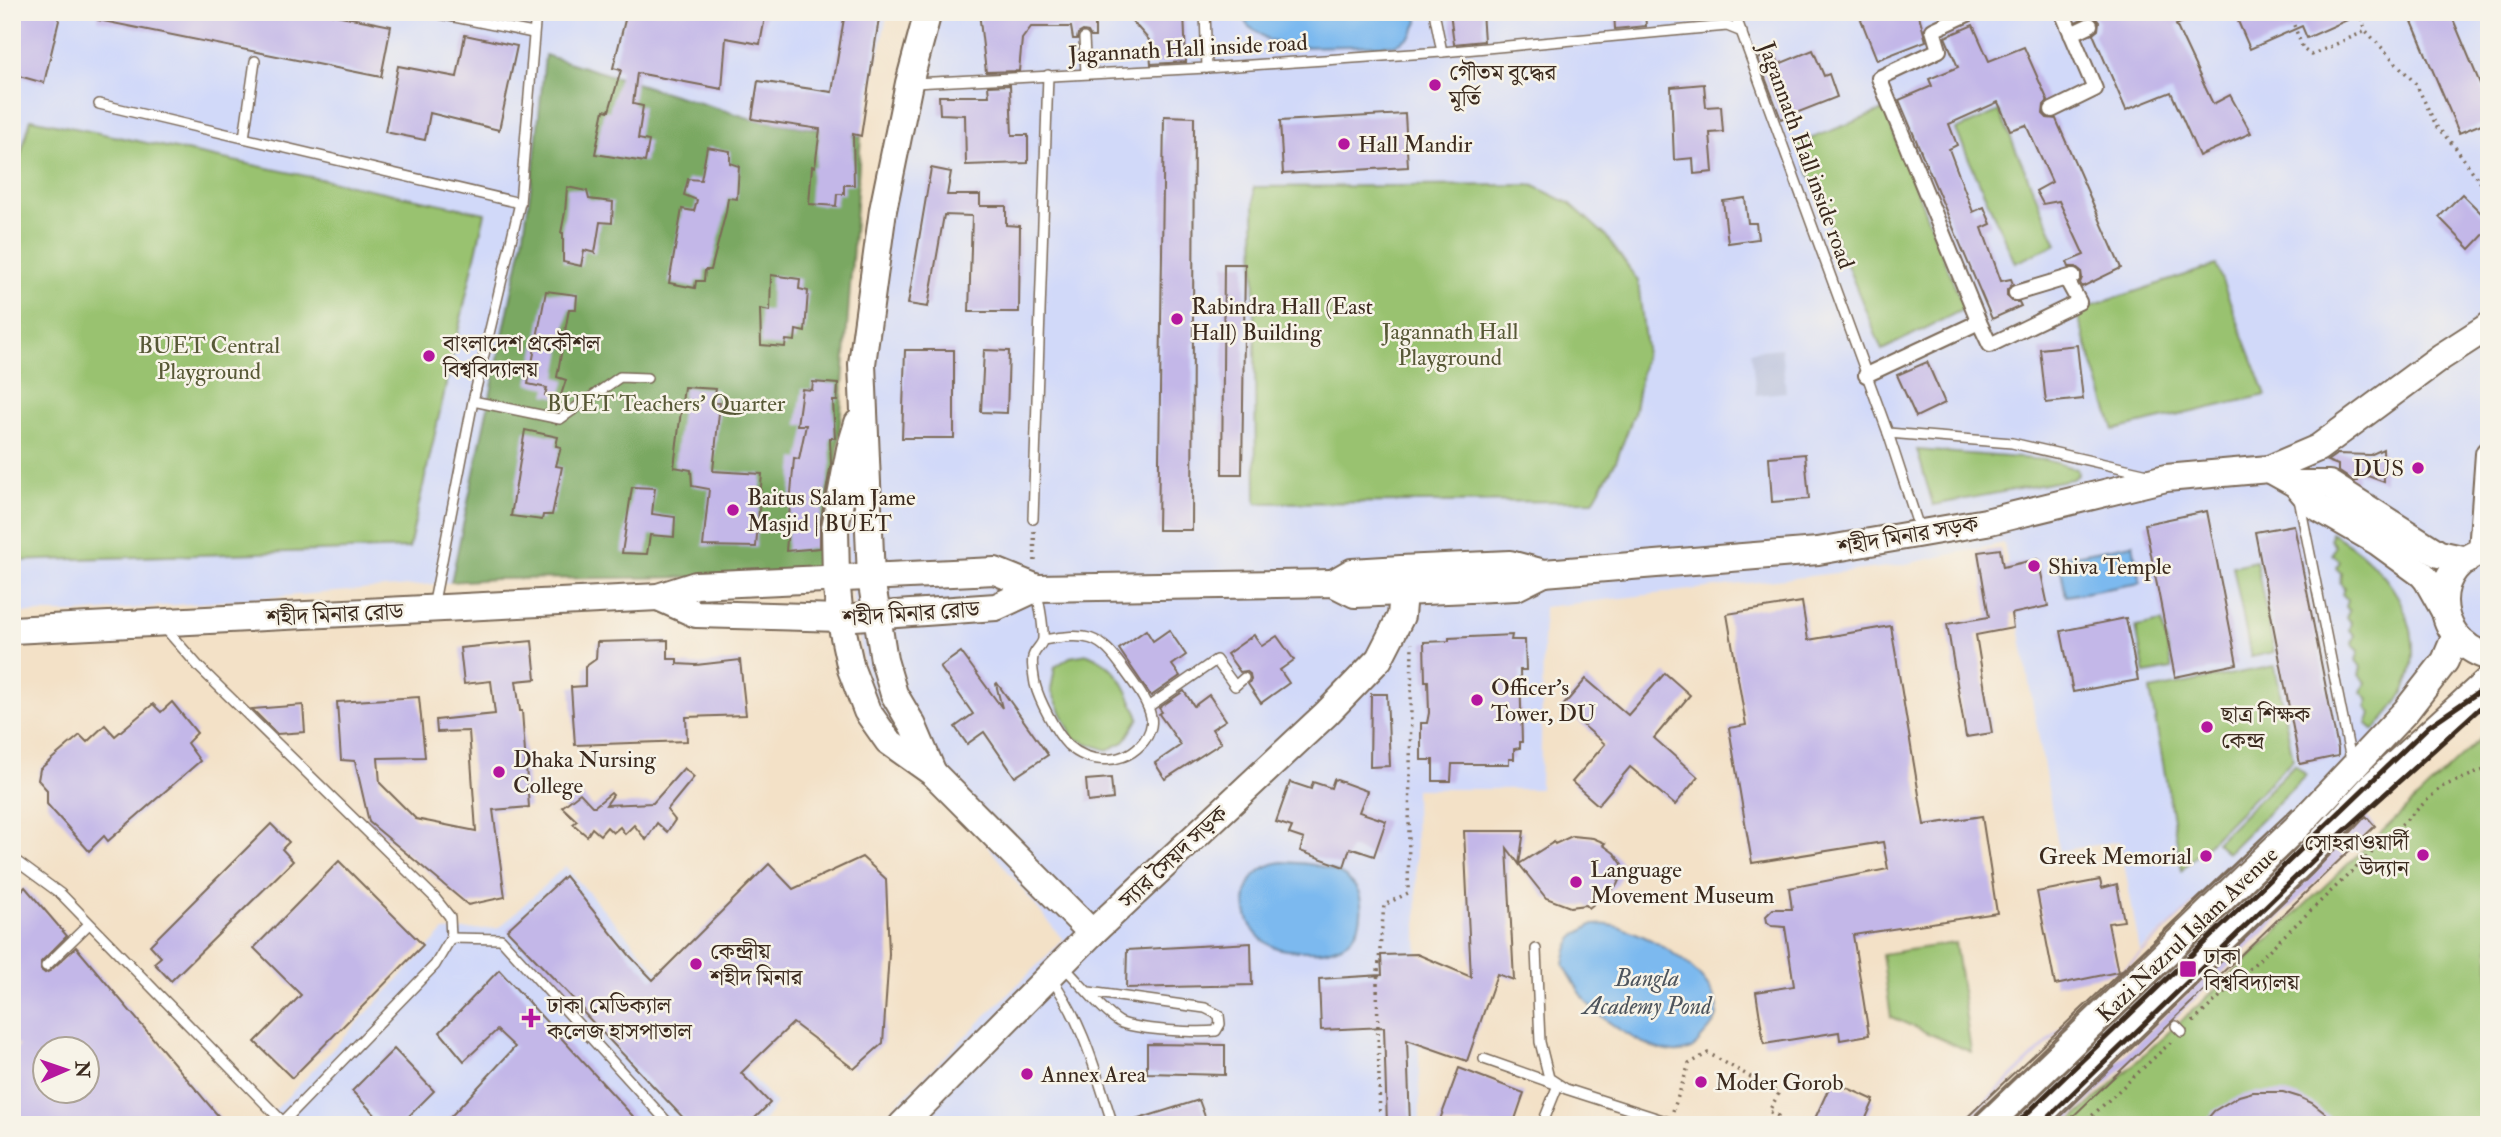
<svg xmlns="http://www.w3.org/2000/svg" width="2501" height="1137" viewBox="0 0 2501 1137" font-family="'IM FELL Double Pica','Noto Serif Bengali',serif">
<rect width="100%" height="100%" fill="#f7f3e8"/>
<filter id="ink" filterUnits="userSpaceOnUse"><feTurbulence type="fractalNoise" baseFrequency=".0143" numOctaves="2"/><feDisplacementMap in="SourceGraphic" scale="14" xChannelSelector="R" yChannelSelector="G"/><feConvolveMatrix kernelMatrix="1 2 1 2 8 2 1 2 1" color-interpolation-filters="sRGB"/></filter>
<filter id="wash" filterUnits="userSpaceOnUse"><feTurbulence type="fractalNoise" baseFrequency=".00686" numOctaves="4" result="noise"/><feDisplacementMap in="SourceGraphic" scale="28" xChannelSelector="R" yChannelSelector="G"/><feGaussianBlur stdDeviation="1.57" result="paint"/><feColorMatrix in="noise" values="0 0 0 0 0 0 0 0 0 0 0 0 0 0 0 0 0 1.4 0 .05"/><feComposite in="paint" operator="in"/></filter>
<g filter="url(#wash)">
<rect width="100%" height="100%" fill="#f3e1c7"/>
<g fill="#d1d9f9">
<polygon points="12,12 888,12 861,136 829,576 495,579 77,613 12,613"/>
<polygon points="915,12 2489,12 2489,629 2420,688 2341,771 2140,951 2120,841 2059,851 2004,543 1896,566 1544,607 1540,789 1415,789 1420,1125 875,1125 1063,940 870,699 848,570 847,527"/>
<polygon points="565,866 776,1104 760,1125 261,1125 444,931 499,928"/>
</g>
<polygon fill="#bbc3de" points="1781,348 1786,392 1756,395 1751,351"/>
<g fill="#99c26f" stroke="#6a7646" stroke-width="2">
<polygon points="1884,110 1964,309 1882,350 1797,144"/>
<polygon points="1999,111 2057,244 2015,263 1956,130"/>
<polygon points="31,119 485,213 409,548 12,561 12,184"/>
<polygon points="1532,185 1571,204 1606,236 1638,281 1646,349 1634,414 1616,461 1593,501 1256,503 1254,187"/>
<polygon points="2216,265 2266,395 2114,430 2076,311"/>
<polygon points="1917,450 2046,460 2077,469 2078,475 2072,479 1933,505"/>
<path d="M2331 533C2385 562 2431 624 2406 686 2399 703 2386 716 2374 730L2367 724 2371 714 2366 707 2369 699 2362 692 2366 682 2359 675 2361 667 2356 660 2359 651 2352 644 2355 635 2349 630 2351 622 2346 618 2349 611 2345 607 2347 599 2342 594 2344 587 2340 583 2341 573 2336 568 2339 561 2332 554 2335 546 2330 540Z"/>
<polygon points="2256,561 2274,652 2251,657 2233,566"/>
<polygon points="2162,622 2172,669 2145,674 2136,627"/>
<path d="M1088 654C1120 667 1126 688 1139 718L1124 742 1107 750 1073 738 1051 690 1055 667 1070 657Z"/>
<polygon points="2275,666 2293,759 2182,870 2150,690"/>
<polygon points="2489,730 2489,1125 2067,1125 2227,979"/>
<polygon points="2295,764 2306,775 2227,853 2216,842"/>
<polygon points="1955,943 1971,1052 1891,1017 1882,954"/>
</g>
<polygon fill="#7aa862" stroke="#5a6940" stroke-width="2" points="545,55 752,119 861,136 829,576 495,579 451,582 523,240 534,166"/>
<g fill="#7cb9ef" stroke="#5c7286" stroke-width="2">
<polygon points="1240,12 1417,12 1418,22 1411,36 1395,45 1293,47 1270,41 1248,26"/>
<polygon points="2133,544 2140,583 2066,596 2059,558"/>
<path d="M1282 862C1305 863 1337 865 1353 884 1365 897 1364 925 1351 938 1345 945 1335 948 1327 950 1320 952 1313 951 1306 951 1296 951 1284 951 1274 947 1235 930 1234 868 1282 862Z"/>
<path d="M1592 925C1598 925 1603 924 1608 925 1643 929 1714 971 1717 1009 1719 1021 1707 1032 1700 1040 1697 1043 1696 1046 1693 1048 1665 1065 1603 1023 1586 1001 1578 990 1571 977 1564 965 1567 941 1572 936 1592 925Z"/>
</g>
<g id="blocks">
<g fill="#c3b7e8" fill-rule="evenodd">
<polygon points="17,12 61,12 44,83 12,74 12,31"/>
<polygon points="98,12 321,12 391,26 381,77 98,20"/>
<polygon points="627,12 766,12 760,44 726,38 722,89 637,73 633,104 643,106 638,139 649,141 645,162 595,154 604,110 609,111 621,70 613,68"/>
<polygon points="845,12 880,12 861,136 853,134 854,185 844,185 844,194 837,194 836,206 809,204 812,166 815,167 820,129 752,119 758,81 832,92"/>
<polygon points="979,12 1095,12 1095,37 1091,37 1088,32 1083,31 1078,34 1077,39 1073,39 1071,27 1031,27 1022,39 1019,71 986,72"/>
<polygon points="1124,12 1184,12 1186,62 1151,64 1149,40"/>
<polygon points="1450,12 1482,12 1484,41 1454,44"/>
<polygon points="1614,12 1645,12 1646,26 1615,29"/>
<polygon points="1858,12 1918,12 1926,41 1877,60"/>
<polygon points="2084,12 2205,12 2176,25 2213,104 2230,95 2251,133 2199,156 2171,92 2126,110 2093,34 2098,30 2099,22 2095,17 2086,16"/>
<polygon points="2234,12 2365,12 2307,38 2302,26 2250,49"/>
<polygon points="2408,12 2450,12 2489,105 2489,121 2459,133"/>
<polygon points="1973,25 1989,61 2024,47 2048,101 2044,105 2043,114 2047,118 2056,119 2121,268 2082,287 2080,283 2082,278 2081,271 2076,267 2069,267 2067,262 2084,255 2059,201 2043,204 2036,191 2052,182 2026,125 2010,130 1998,102 1949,124 1957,145 1949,149 1973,212 1984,207 1991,224 1982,228 2001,281 2011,279 2013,284 2007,290 2007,296 2013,302 2019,302 2021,306 1992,319 1899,100 1932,86 1929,79 1958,67 1945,37"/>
<polygon points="465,35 517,46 499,130 430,113 425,140 385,132 398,66 457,77"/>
<polygon points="1813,50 1824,76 1829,74 1837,97 1781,119 1758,59 1774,52 1779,64"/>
<polygon points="1704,84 1706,107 1721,106 1723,132 1710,133 1713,172 1694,174 1693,158 1674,160 1671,87"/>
<polygon points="1010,85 1012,135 1028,135 1028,163 966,165 965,115 940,114 939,96 989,96 988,86"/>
<polygon points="1405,114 1408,167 1283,174 1280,121"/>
<polygon points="1164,116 1194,117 1192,530 1158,530"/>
<polygon points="707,147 730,151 730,163 739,166 737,199 728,198 726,212 711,270 705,270 704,281 696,281 695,288 669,283 682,209 694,211 697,200 684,195 688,179 701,180"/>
<polygon points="931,168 951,172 947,195 980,195 980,206 1006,206 1006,225 1020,226 1019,312 969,312 972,216 944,215 928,307 908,304"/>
<polygon points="567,187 587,191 589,199 613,202 612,223 600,222 595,253 584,250 581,266 563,262 563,233 561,233 565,212"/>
<polygon points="2462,194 2489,221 2489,229 2470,249 2439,217"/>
<polygon points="1745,198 1748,223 1756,223 1758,239 1728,243 1723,201"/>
<polygon points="1224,264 1245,264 1242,474 1222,474"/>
<polygon points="771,275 800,279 799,289 808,291 805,332 796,330 795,341 786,340 785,347 761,345 760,309 770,311"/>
<polygon points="546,291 577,295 576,309 569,309 557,377 566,380 560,398 545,395 547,388 528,384"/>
<polygon points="2077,345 2083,399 2046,403 2040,349"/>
<polygon points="905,350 954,350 954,438 902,438"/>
<polygon points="984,350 1009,351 1007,413 981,412"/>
<polygon points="1927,362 1945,403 1916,417 1897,375"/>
<polygon points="813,382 838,384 837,401 833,401 835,438 830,438 831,464 820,525 820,548 786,551 794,458 799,459 806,425 797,425 802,389 812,390"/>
<polygon points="684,387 716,389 714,403 720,403 713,471 762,474 756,547 703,546 709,489 692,486 691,470 674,467"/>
<polygon points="525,430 558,437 556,446 561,447 556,466 562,467 552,515 543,515 542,520 511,516"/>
<polygon points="2383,449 2384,482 2357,472 2357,481 2353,481 2338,471 2338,465 2327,461 2337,454 2370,455"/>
<polygon points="1805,454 1809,499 1772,502 1769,457"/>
<polygon points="632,487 655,488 652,514 675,517 674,537 650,535 647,554 622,553"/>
<polygon points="2207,511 2237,664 2175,677 2145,524"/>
<polygon points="2294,525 2338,749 2338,756 2300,764 2255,532"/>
<polygon points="2000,549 2003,567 2038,559 2048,606 2011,614 2013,628 1976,635 1992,733 1966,737 1947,624 1989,617 1978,552"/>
<polygon points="1802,602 1808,640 1891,626 1924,825 1982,816 1997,913 1853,935 1869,1035 1840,1040 1839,1032 1764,1044 1756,992 1794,986 1785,927 1772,926 1767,922 1766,916 1773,909 1792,909 1789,888 1888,869 1883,842 1752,863 1729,728 1746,725 1727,614"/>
<polygon points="2126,618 2138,680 2073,692 2061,631"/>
<polygon points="1146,630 1153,641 1169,630 1186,655 1172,665 1180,676 1151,696 1119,649"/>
<polygon points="1254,635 1262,646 1277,636 1294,660 1280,670 1289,683 1261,703 1248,684 1251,680 1250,674 1246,671 1240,672 1227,654"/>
<polygon points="1512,635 1511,640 1525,640 1526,670 1520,670 1522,742 1520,742 1520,748 1514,749 1514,759 1509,759 1509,764 1452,764 1451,781 1433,781 1433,760 1421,760 1421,723 1427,723 1429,713 1428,681 1425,681 1424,642 1449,641 1449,638"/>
<polygon points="668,640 668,659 677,659 677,664 696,665 740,660 746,715 686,717 687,741 575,745 571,687 585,686 585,667 596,659 597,642"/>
<polygon points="532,641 536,679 516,681 520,711 522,711 529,807 493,810 505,897 468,905 369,822 355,761 341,760 337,702 419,697 425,757 378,758 380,783 416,819 476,831 469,731 437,732 436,720 495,714 491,681 464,684 460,648"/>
<polygon points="961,652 1002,708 996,684 997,683 1048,755 1015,777 984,732 967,744 955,727 973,714 940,667"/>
<polygon points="1665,673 1690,695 1654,738 1698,777 1675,805 1630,767 1598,805 1572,782 1605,744 1562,707 1586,679 1628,715"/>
<polygon points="1184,691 1194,706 1209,695 1226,720 1212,729 1221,743 1165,779 1155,763 1181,745 1159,714 1162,712 1159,708"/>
<polygon points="1371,694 1387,694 1390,766 1370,767"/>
<polygon points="172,702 197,733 187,743 200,761 108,841 104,836 89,851 47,804 47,790 38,780 40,769 80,735 87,742 105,725 115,736 153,704 161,712"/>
<polygon points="303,705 305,732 277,734 252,709"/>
<polygon points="684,768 694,777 667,810 675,820 667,832 657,823 646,840 634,825 625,834 620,827 613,833 607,827 600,835 592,828 587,836 573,824 577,821 562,807 580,793 592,806 595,806 611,793 613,795 606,805 653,803"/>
<polygon points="1111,778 1113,799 1088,802 1086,780"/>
<polygon points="1334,779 1367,791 1359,812 1386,821 1374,856 1350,848 1344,867 1300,851 1304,839 1289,834 1292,827 1276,822 1290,782 1311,789 1313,782 1331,788"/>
<polygon points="2293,808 1976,1114 1972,1125 1959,1125"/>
<polygon points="2366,816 2375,826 2064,1125 2052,1125 2313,873"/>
<polygon points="271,824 289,842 282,849 293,861 171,981 154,963 161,957 150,945"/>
<polygon points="1464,831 1524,831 1519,864 1507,848 1514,980 1497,974 1467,1061 1407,1040 1410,1125 1387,1125 1384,1027 1321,1030 1319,979 1382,975 1381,955 1417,954 1471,977"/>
<polygon points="1572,836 1593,838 1605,843 1603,845 1614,853 1622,864 1621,876 1617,885 1589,908 1586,905 1570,907 1546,898 1519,864 1554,842 1555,844"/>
<polygon points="862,857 886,879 889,954 883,1043 854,1069 793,1023 741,1073 770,1103 748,1125 690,1125 582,1011 584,1010 507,930 565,876 630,956 653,980 769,864 793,889"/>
<polygon points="339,861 423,945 292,1078 255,1042 301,995 254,948"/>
<polygon points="2100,880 2102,888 2117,884 2124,921 2108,923 2118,972 2055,985 2037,892"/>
<path d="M25 887 67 936 41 962V970L45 973 50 971 76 947 226 1125H12V1053L19 1046 12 1040V901ZM46 1049H88V1091H46Z"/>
<polygon points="1251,943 1252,985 1126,988 1127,950"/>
<polygon points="499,970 641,1125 443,1125 515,1047 497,1030 464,1061 440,1032"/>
<polygon points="1147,1044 1225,1045 1225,1075 1147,1073"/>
<polygon points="394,1049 434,1091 400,1125 385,1125 352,1091"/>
<polygon points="1459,1068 1524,1093 1513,1125 1438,1125"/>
<polygon points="1832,1081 1874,1100 1863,1125 1812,1125"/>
<polygon points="2253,1092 2283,1092 2299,1097 2312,1103 2340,1125 2202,1125 2214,1111 2239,1096"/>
<polygon points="1199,1100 1208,1125 1132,1125 1132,1121"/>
</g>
</g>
</g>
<g filter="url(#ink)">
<use href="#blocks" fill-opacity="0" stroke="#7b6a59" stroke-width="2"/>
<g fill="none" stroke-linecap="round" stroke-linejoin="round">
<defs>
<g id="service">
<polyline points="430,12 533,33"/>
<polyline points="1205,12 1207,68"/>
<polyline points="1434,12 1442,52"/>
<polyline points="1734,12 1888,433 1920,531"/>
<polyline points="1084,38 1086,73"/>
<polyline points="914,83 1207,68 1442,52 1727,26 1742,32"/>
<polyline points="99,104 520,203"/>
<polyline points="244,138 255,61"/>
<polyline points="473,401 560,419 620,377 647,378"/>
<polyline points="1888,433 2012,443 2148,474"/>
<polyline points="2299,499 2350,755 2355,762"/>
<polyline points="1033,519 1048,75"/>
<path d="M1037 591C1039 605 1044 624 1043 639 1042 646 1034 650 1033 657 1031 663 1034 677 1035 684 1039 700 1056 733 1068 745 1090 765 1125 765 1144 741 1149 735 1153 725 1151 717 1148 701 1134 684 1125 671 1099 633 1087 633 1043 640"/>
<polyline points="433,607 473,401 520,203 536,12"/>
<polyline points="163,626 200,668 435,898 450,917 451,938 435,965 280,1125"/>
<polyline points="1148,707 1216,660 1235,686 1244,678"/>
<polyline points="12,858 61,894 283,1122"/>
<polyline points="451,938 501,939 670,1125"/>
<polyline points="1536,949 1540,1042 1549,1078 1566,1089 1678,1125"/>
<path d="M1062 965C1076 978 1107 1017 1122 1023 1142 1030 1195 1033 1216 1031L1220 1024 1219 1015 1205 1008 1089 992"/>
<polyline points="46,966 89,924"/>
<path d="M1050 977C1083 1021 1096 1073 1113 1125"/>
<polyline points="2176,1026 2182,1032"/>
<polyline points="1484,1059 1558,1085 1542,1125"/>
</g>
<g id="pedestrian">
<polyline points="2071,34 2090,25"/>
<polyline points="2052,110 2095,89 2062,12"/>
<polyline points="2016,293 2073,276"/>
<polyline points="1979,322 1990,345 2079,302 2067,280 2073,276"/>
<polyline points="1866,375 1979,322 1879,78 1939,50 1933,30 1972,12"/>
</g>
<g id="secondary">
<polyline points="928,12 909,83 883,210 862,364 871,578 884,660 894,694 913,726 933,773"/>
<polyline points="858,423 850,449 835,528 836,579 840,618 851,669 867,711 888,741 933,773 1092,933"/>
<polyline points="2269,469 2296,484 2314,505 2378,542 2422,574 2427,580 2445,612"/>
<polyline points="2296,484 2329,484 2439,554 2466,560"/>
<path d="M2489 550C2429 561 2429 639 2489 657"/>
<polyline points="2482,551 2489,454"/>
<polyline points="1333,583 1352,572 1401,569 1510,564 1544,573 1818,551 1986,522 2166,478 2269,469 2318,448 2441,357 2489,326"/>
<polyline points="658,597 696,614 840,618 996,607 1037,588 1333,583 1355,594 1516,587 1544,573"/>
<polyline points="12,630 658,597 696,585 995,571 1037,588"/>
<polyline points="902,1125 1092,933 1326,714 1379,659 1401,616 1403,592 1402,577"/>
<polyline points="1987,1125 2296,828 2406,711 2445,661 2455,637"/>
<polyline points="2029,1125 2302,862 2375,783 2489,679"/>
</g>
</defs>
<use href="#service" stroke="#7b6a59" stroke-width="12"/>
<use href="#pedestrian" stroke="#7b6a59" stroke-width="18"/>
<use href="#secondary" stroke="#7b6a59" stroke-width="30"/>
<g stroke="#7b6a59" stroke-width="3.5" stroke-dasharray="2 5" stroke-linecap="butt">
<polyline points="2289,12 2303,49 2311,55 2366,31"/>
<polyline points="2359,12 2366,31 2416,84 2437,127 2455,147 2483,186 2489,189"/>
<polyline points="1034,531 1035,562"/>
<polyline points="2193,1022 2441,787 2489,768"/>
<polyline points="1673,1111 1689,1064 1708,1053 1779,1093 1769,1111 1778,1116 1774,1125"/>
<polyline points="1380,1125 1377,983 1384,905 1408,893 1412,643"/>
<polyline points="2082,1125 2171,1042"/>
</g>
<use href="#service" stroke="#fff" stroke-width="9"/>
<use href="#pedestrian" stroke="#fff" stroke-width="14"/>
<use href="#secondary" stroke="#fff" stroke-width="26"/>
<g stroke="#3b2a1e" stroke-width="5">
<polyline points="2015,1125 2429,726 2489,685"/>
<polyline points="2040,1125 2332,842 2489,700"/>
</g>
</g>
</g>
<g fill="#b5179e" stroke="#f7f3e8" stroke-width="2.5">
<circle cx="1435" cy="85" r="7"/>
<circle cx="1344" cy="144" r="7"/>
<circle cx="1177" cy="319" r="7"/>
<circle cx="429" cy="356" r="7"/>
<circle cx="2418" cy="468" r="7"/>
<circle cx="733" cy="510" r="7"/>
<circle cx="2034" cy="566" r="7"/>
<circle cx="1477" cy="700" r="7"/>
<circle cx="2207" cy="727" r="7"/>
<circle cx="499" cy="772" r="7"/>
<circle cx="2423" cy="855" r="7"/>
<circle cx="2206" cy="856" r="7"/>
<circle cx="1576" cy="882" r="7"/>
<circle cx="696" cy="964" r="7"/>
<rect x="2179" y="960" width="18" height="18" rx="3.5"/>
<path d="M527.5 1007.5h7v7h7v7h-7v7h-7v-7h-7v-7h7z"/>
<circle cx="1027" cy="1074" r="7"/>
<circle cx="1701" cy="1082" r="7"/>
</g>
<g text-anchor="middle" stroke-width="5" stroke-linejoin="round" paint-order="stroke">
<g font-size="23" fill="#3b2a1e" stroke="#f7f3e8">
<text transform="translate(1188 48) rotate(-3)" y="8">Jagannath Hall inside road</text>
<text transform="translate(1807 155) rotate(70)" y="8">Jagannath Hall inside road</text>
<text transform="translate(1908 535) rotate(-10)" y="8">শহীদ মিনার সড়ক</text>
<text transform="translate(911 613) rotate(-4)" y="8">শহীদ মিনার রোড</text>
<text transform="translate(335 614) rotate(-3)" y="8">শহীদ মিনার রোড</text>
<text transform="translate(1173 857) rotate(-43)" y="8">স্যার সৈয়দ সড়ক</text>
<text transform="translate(2187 934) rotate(-44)" y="8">Kazi Nazrul Islam Avenue</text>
</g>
<g font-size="23" fill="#3b2a1e" stroke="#f7f3e8" text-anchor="start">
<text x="1449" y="80">গৌতম বুদ্ধের<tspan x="1449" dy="26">মূর্তি</tspan></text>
<text x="1358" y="152">Hall Mandir</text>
<text x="1191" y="314">Rabindra Hall (East<tspan x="1191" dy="26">Hall) Building</tspan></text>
<text x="443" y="351">বাংলাদেশ প্রকৌশল<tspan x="443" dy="26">বিশ্ববিদ্যালয়</tspan></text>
<text x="2404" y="476" text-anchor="end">DUS</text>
<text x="747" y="505">Baitus Salam Jame<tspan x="747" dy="26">Masjid | BUET</tspan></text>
<text x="2048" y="574">Shiva Temple</text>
<text x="1491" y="695">Officer's<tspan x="1491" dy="26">Tower, DU</tspan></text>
<text x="2221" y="722">ছাত্র শিক্ষক<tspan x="2221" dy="26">কেন্দ্র</tspan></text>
<text x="513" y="767">Dhaka Nursing<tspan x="513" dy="26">College</tspan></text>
<text x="2409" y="850" text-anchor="end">সোহরাওয়ার্দী<tspan x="2409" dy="26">উদ্যান</tspan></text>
<text x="2192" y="864" text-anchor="end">Greek Memorial</text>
<text x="1590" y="877">Language<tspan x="1590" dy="26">Movement Museum</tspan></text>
<text x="710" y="959">কেন্দ্রীয়<tspan x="710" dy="26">শহীদ মিনার</tspan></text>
<text x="2204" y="964">ঢাকা<tspan x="2204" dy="26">বিশ্ববিদ্যালয়</tspan></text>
<text x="547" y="1013">ঢাকা মেডিক্যাল<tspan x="547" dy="26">কলেজ হাসপাতাল</tspan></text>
<text x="1041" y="1082">Annex Area</text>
<text x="1715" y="1090">Moder Gorob</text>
</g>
<g font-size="23" fill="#575836" stroke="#f7f3e8">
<text x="1450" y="339">Jagannath Hall<tspan x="1450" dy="26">Playground</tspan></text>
<text x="209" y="353">BUET Central<tspan x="209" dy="26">Playground</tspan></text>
<text x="666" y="411">BUET Teachers' Quarter</text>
</g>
<g font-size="24" font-style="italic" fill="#4e555d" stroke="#f7f3e8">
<text x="1647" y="986">Bangla<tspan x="1647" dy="28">Academy Pond</tspan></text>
</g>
</g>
<rect width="2501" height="1137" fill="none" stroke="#f7f3e8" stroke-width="42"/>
<g transform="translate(66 1070) rotate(88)"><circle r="33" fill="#f7f3e8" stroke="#aca397" stroke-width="2"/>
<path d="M0-5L12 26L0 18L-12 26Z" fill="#b5179e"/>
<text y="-10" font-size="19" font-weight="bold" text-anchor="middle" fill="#3b2a1e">N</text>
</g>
</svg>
